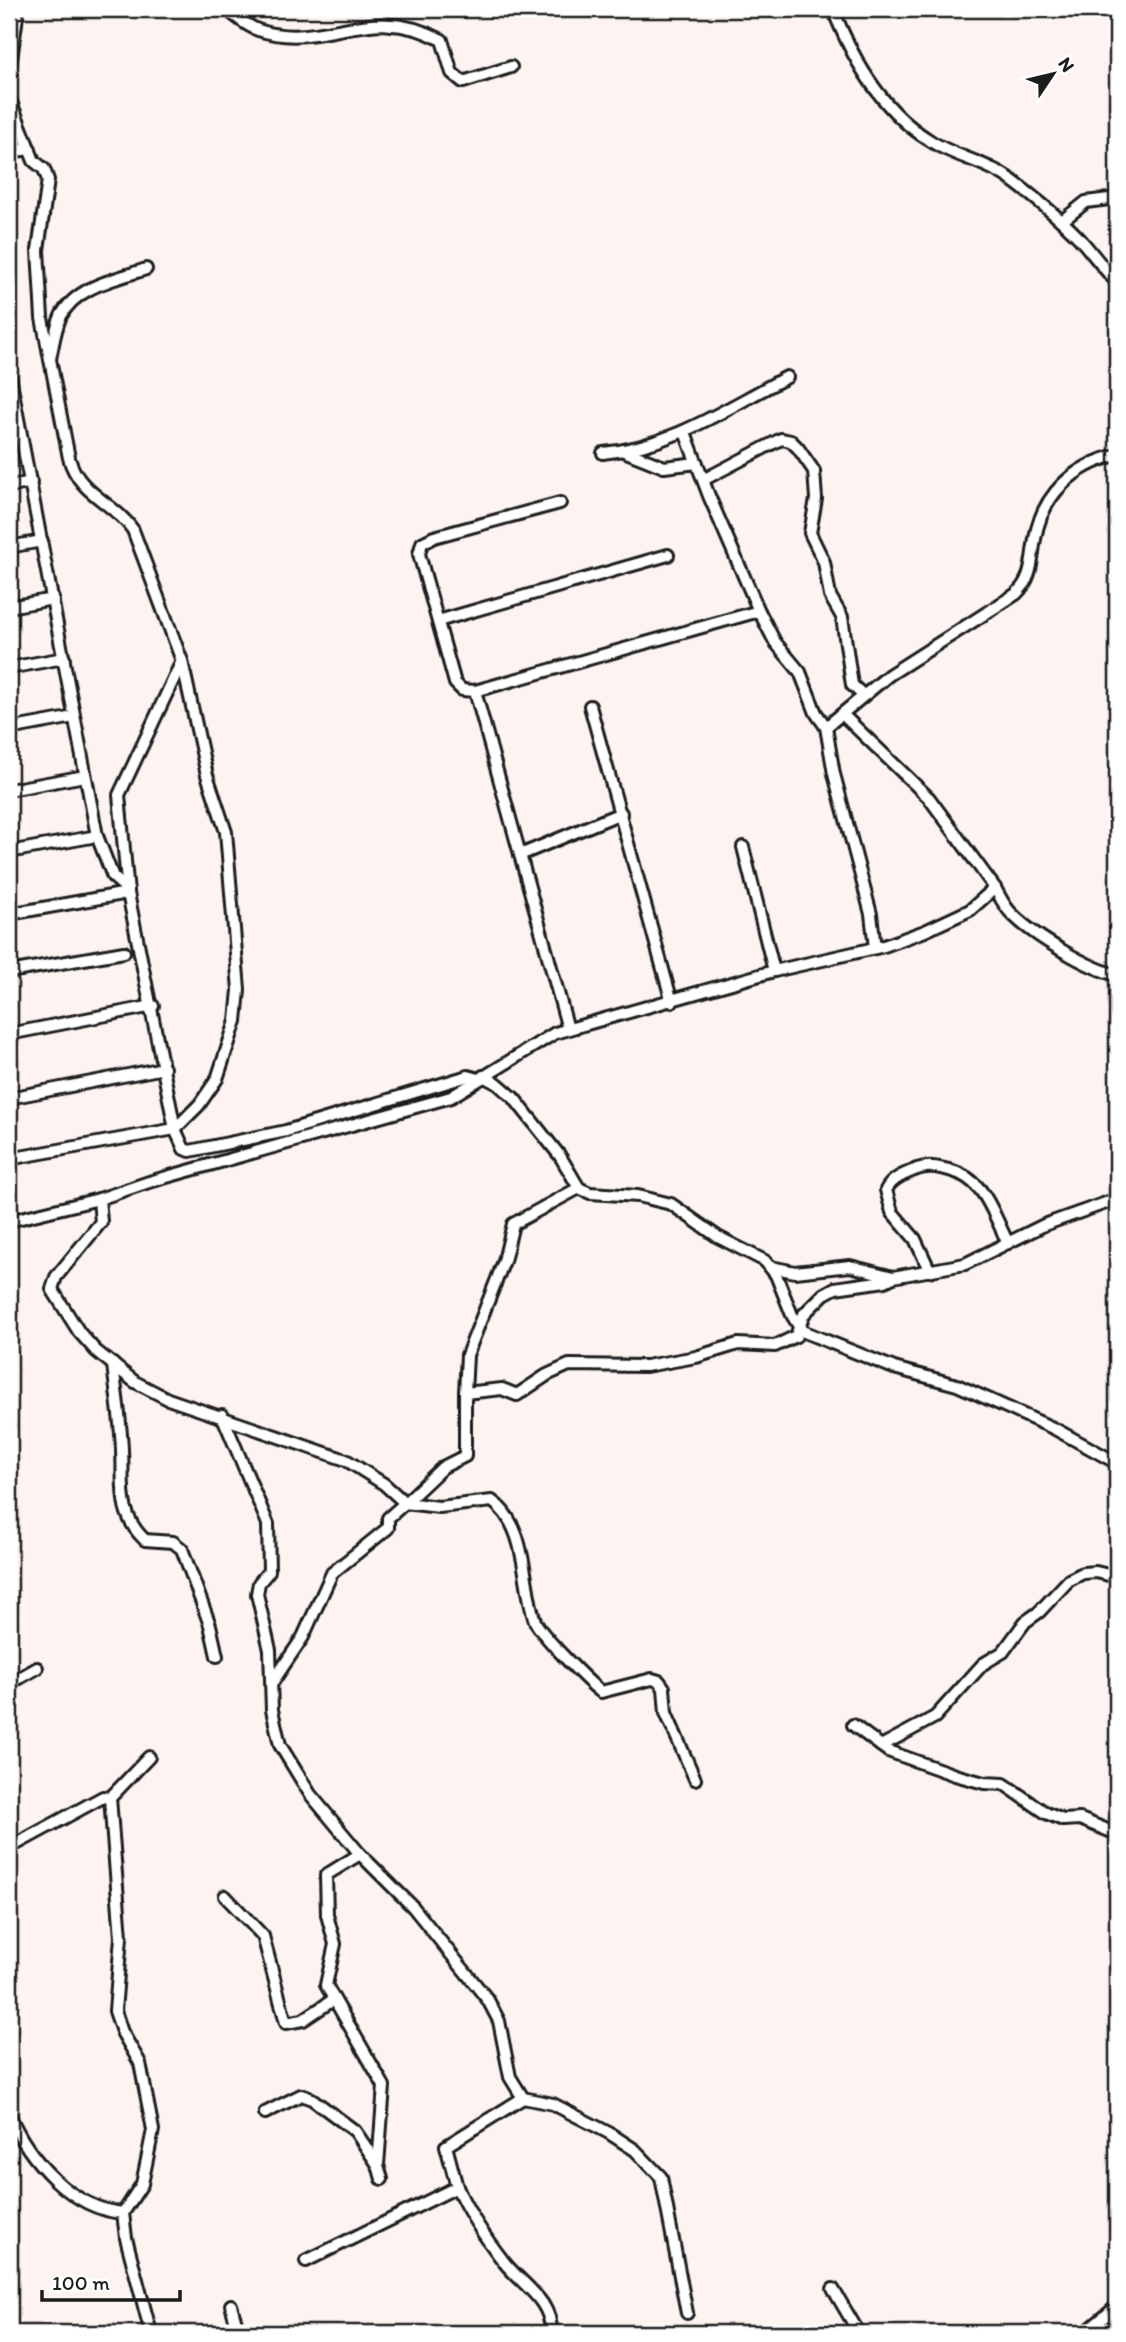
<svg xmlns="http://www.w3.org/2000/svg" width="1126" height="2342" viewBox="0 0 1126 2342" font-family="Itim,sans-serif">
<rect width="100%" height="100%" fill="#fdf4f2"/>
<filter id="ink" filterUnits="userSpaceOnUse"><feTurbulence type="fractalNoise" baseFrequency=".0143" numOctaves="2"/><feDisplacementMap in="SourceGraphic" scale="14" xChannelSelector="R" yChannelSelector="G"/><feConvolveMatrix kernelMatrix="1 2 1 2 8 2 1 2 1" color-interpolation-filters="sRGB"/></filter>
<g filter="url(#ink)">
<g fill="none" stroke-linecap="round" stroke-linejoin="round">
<defs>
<g id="minor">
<path d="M226 9C236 16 246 26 258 30 325 52 368 0 442 40L452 73 463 82 511 67"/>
<path d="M833 9C852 58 882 111 929 140 954 157 985 161 1010 179 1034 197 1058 216 1079 238 1092 252 1103 269 1117 282"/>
<polyline points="9,74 18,9"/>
<path d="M9 97 34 161 44 169 48 180 38 250 42 318 69 458C79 495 114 502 133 530L182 661 207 775 226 832 239 990 236 1021 217 1079 199 1105 175 1129 9 1159"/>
<polyline points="9,152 30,149"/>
<polyline points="1062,221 1086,202 1117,198"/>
<path d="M50 359C53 345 55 329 61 316 76 286 117 279 146 269"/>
<polyline points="9,371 97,836 113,877 128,890"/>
<polyline points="685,432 709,496 759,611 775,642 800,672 816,713 826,727"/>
<polyline points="624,451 664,467 697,463"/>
<path d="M603 453C672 447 726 408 787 377"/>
<polyline points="703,480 781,439 791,441 798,448 814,471 816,499 810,533 824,562 830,596 842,617 852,685 863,695"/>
<polyline points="9,487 31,482"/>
<polyline points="560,503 434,537 422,543 419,554 455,683 462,690 475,691 759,611"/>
<polyline points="9,547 42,541"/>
<polyline points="9,607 53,599"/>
<polyline points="438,621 668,555"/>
<polyline points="182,661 119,795 128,893 175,1129 184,1149 190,1151 286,1131 468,1076 479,1079"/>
<polyline points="9,668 64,658"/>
<polyline points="475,691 568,1029"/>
<polyline points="590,706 672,1002"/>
<polyline points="9,729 74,717"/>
<polyline points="9,790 85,776"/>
<polyline points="743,847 774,971"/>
<polyline points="9,852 97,836"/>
<polyline points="520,855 621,813"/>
<path d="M995 888C1000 897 1005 908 1013 915 1034 936 1089 969 1117 975"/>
<polyline points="9,914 128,893"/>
<path d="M875 948 871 914 834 774 826 727 889 675 1016 594C1033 578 1031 560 1035 539 1042 495 1074 465 1117 455"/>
<polyline points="9,972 124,952"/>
<polyline points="9,1034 153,1006"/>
<polyline points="483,1076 498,1084 514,1098 560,1156 579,1188 590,1193 638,1196 671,1204 718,1237 765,1261 776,1275 792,1315 802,1331 894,1368 957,1385 1055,1429 1117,1463"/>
<polyline points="9,1098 164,1068"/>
<polyline points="99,1199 101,1222 56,1277 52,1289 79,1332 96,1351 135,1382 168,1399 346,1460 384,1484 405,1503 443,1467 465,1456 465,1393 502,1389 517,1395 547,1375 569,1365 646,1366 696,1357 738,1344 775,1346 796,1336 804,1314 824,1294 835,1288 885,1281 893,1277"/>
<polyline points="9,1221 99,1199 149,1182 451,1097 555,1033 774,971 884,946 925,931 970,910 995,888 929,798 842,714"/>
<polyline points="771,1267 795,1272 850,1266 893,1277 965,1264 1044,1225 1117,1199"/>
<path d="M930 1271 915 1239 892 1212 886 1190C892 1178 905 1174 917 1169 928 1165 937 1167 949 1170 986 1179 992 1213 1008 1243"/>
<path d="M113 1364C116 1393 121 1422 122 1450 124 1485 117 1514 145 1540L173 1542 182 1549 210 1625 217 1656"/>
<polyline points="465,1393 467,1355 504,1261 513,1224 579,1188"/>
<polyline points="222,1415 268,1524 269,1571 259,1583 257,1594 270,1650 272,1710 280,1745 310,1794 360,1854 413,1907 488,2000 499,2021 510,2077 523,2098 553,2104 609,2133 635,2150 661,2177 687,2313"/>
<path d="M272 1683 303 1637 332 1573 388 1528V1518L405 1503 439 1507 492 1501C528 1526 522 1584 535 1621 540 1634 588 1682 601 1692L652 1679 659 1681 664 1688 666 1713 695 1779"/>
<polyline points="9,1684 37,1668"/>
<polyline points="853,1725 888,1751 955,1775 984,1783 1004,1784 1046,1813 1063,1820 1080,1819 1117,1834"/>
<polyline points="881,1746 935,1717 983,1664 1003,1652 1025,1622 1039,1612 1069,1580 1083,1573 1096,1572 1117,1577"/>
<polyline points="149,1757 110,1798 121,1937 115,2011 122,2032 140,2063 153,2130 142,2184 123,2213 126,2238 151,2333"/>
<polyline points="9,1848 103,1797 110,1798"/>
<polyline points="360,1854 326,1875 327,1915 335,1944 326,1985 384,2086 378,2165 382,2179"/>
<polyline points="225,1896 263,1936 286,2023 303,2020 333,2000"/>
<polyline points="265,2113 301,2095 312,2099 355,2131 378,2165"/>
<path d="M9 2114C29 2160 72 2209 123 2213"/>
<polyline points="457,2187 446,2146 523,2098"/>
<path d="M306 2261 457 2187C468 2213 487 2240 504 2262 523 2286 552 2300 551 2333"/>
<polyline points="833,2289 859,2333"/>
<polyline points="231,2305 239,2333"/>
<polyline points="1085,2333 1117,2306"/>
</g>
</defs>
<use href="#minor" stroke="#1c1c1c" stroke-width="16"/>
<use href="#minor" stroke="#fff" stroke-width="10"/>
</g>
</g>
<rect width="1126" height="2342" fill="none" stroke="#fff" stroke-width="35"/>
<rect x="18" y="18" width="1091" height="2307" fill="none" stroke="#1c1c1c" stroke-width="2.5" filter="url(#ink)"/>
<g transform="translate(1053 74) rotate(55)" stroke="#ffffff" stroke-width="5" paint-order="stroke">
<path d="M0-5L12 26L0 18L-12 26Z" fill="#1c1c1c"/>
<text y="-10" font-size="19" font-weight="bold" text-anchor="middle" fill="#1c1c1c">N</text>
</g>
<path d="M42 2290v10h138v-10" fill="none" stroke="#1c1c1c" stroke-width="3.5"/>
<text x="52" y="2290" font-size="21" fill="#1c1c1c" stroke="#ffffff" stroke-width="5" paint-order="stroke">100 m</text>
</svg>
